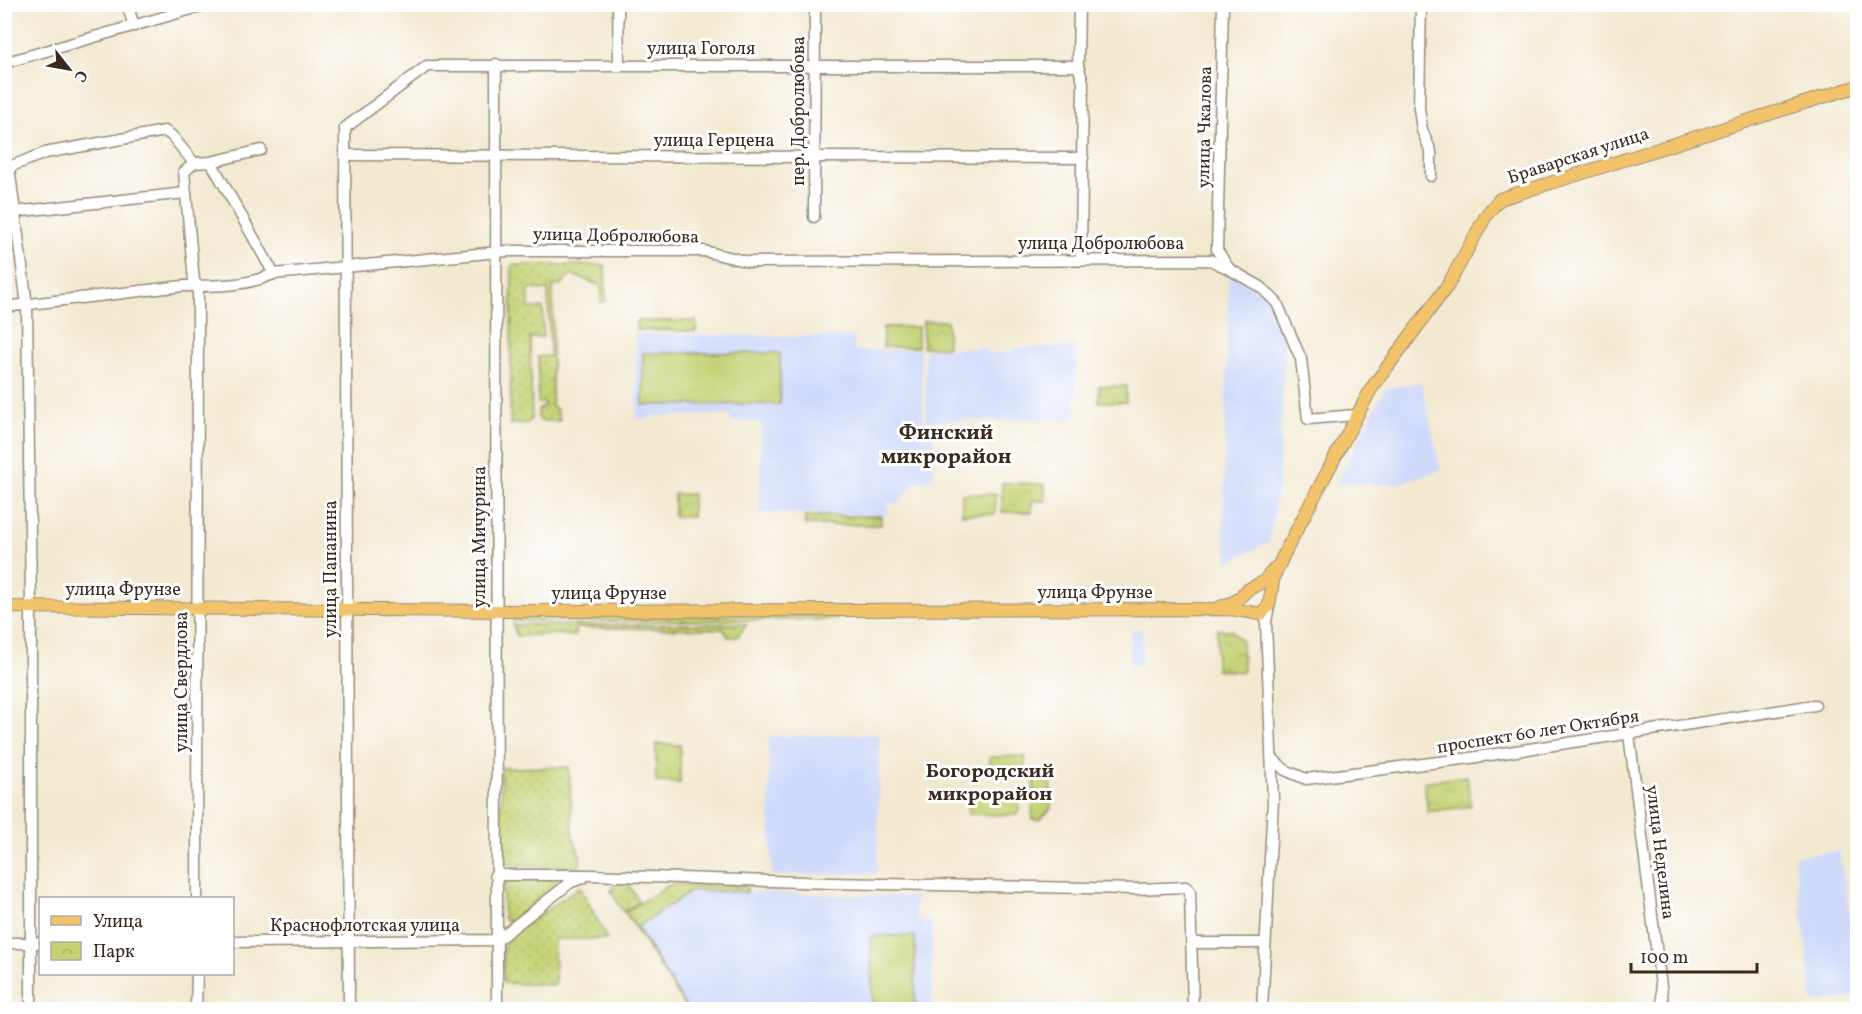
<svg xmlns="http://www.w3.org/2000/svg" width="1862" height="1014" viewBox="0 0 1862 1014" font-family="Vollkorn,serif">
<defs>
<pattern id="grass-dots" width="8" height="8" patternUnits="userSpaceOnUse" patternTransform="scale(1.5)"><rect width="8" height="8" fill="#c4d273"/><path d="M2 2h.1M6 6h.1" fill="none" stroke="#a9b463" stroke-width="1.8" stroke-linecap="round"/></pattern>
<pattern id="park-crowns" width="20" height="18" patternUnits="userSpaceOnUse" patternTransform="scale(1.5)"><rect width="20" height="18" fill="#c4d273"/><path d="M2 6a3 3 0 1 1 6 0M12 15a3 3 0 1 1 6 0" fill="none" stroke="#a9b463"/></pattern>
</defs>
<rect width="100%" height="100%" fill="#fff"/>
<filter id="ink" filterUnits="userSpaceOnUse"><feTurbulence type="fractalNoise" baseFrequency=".0167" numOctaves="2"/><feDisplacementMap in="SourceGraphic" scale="12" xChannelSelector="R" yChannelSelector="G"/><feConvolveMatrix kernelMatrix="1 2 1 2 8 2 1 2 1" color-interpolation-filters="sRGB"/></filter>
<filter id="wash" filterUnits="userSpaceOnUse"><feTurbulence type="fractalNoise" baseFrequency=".008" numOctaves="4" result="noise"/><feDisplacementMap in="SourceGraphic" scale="24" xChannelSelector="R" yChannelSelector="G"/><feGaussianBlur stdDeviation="1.35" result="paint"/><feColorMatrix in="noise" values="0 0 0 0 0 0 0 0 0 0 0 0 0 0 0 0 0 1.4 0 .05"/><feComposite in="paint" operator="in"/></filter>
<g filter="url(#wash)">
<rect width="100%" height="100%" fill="#f3e9d1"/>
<g fill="#cfdafa">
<polygon points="1229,269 1277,303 1285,343 1278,486 1269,542 1229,562 1223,536"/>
<polygon points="636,334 855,337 855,351 920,349 924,429 933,430 934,478 914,484 898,503 888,503 888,515 760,513 761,422 730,421 730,415 650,416 649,419 637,419"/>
<polygon points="1076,347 1075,419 926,421 925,349 986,348 986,353 1012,353 1012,348"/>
<polygon points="1421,382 1441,470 1397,484 1336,484 1385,389"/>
<polygon points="1131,629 1143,629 1142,664 1130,664"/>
<polygon points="880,734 877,873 772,875 768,736"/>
<polygon points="1839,851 1857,953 1857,997 1813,1002 1794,856"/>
<polygon points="693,890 916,897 915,913 918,919 932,921 932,1009 687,1009 638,928"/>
</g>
<g fill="url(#grass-dots)" stroke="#807e48" stroke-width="1.5">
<path d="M512 265H605L606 301 601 302V285C589 284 585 276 569 276L561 285 553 286 552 407 556 408 560 421H541L538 418V409L545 406 544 403H538V357L550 356 548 290 529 289V308H543V337L530 338 532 418 527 424H510Z"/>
<polygon points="513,614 837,616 837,620 513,621"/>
<polygon points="747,624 737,637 728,637 723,629 575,628 575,636 558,634 517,636 513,625"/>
<polygon points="569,767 573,836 580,856 580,865 576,868 506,864 501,855 501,768"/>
<polygon points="509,879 565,879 509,922 503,918 503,885"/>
<polygon points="617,881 627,882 639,902 623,912 611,891"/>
<polygon points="671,884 747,886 747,892 693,890 637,927 687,1009 625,912"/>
<polygon points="580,886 607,939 554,939 555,985 503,983 503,947 508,938"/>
</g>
<g fill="url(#park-crowns)" stroke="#807e48" stroke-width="1.5">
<polygon points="636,321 696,321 696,331 636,330"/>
<rect x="923" y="321" width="24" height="26"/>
<polygon points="1002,483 1045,484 1045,501 1032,501 1032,512 1002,512"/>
<rect x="674" y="494" width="18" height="23"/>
<rect x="805" y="516" width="76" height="9"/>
<polygon points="1217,630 1231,630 1242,642 1243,672 1216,670"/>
<polygon points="1467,776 1471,806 1428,812 1424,782"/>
</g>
<g fill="#c4d273" stroke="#807e48" stroke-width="1.5">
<rect x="883" y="327" width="35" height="20"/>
<polygon points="643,353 780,353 780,404 643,405"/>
<rect x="1099" y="386" width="27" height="16"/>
<polygon points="962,494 996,494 995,514 962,514"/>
<polygon points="656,744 680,745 680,783 656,782"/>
<polygon points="1025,756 1025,774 990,774 990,757"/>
<polygon points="1051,779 1051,808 1040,820 1032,819 1034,780"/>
<polygon points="969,791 1015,791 1019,795 1019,812 1016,815 968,814"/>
<polygon points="871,936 915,936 915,1009 872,1009"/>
</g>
</g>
<g filter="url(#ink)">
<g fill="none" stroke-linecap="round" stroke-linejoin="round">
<defs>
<g id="minor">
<polyline points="127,4 134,26"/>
<polyline points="618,4 619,65"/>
<polyline points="1079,4 1078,66 1083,82 1081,259"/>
<polyline points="1223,4 1217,250 1229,269 1261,287 1277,303 1301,359 1308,419 1356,415"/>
<polyline points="1421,4 1419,108 1422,130 1431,152 1431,176"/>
<polyline points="4,63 209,4"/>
<polyline points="496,64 497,1010"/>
<polyline points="345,155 1083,158"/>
<polyline points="211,162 274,274"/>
<polyline points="14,212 185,193"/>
<polyline points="814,217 815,4"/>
<path d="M4 307 183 286C215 286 243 287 274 274L508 251H704L749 262 1210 260 1229 269"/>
<polyline points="1629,734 1664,1010"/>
<polyline points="1272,758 1285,770 1306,779 1470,758 1815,705"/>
<polyline points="495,875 591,875 831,883 1136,889 1186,887 1190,891 1193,1010"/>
<polyline points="197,898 198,286 194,281 184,172 194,163 211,162 261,150"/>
<polyline points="232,942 497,940 571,882 583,878"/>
<polyline points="4,943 40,943"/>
<polyline points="1193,943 1264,943"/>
<polyline points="31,1010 31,607 27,305 9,167 45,153 165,131 172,136 194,163"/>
<polyline points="196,1010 197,974"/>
<polyline points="349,1010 345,128 427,66 1078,66"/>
<polyline points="1262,1010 1273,801 1266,622 1269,605"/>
</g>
<g id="major">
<polyline points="4,607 509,611 1230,609 1261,614 1269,605 1274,576 1285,552 1371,389 1448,285 1487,214 1500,199 1858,86"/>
<polyline points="1220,607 1236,601 1247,590 1263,582 1275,568"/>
</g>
</defs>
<use href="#minor" stroke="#978a78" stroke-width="13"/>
<use href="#major" stroke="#978a78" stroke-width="14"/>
<use href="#minor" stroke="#fff" stroke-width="10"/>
<use href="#major" stroke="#f2c36a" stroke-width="12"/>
</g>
</g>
<g text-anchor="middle" stroke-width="6" stroke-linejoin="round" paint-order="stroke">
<g font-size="18" fill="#3b2a1e" stroke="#fff">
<text x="701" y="54">улица Гоголя</text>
<text transform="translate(798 111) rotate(-90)" y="6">пер. Добролюбова</text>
<text transform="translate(1204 127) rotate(-89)" y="6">улица Чкалова</text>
<text x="714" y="146">улица Герцена</text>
<text transform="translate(1578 155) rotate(-18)" y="6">Браварская улица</text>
<text transform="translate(616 235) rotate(1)" y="6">улица Добролюбова</text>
<text x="1101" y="249">улица Добролюбова</text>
<text transform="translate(479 537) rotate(-90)" y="6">улица Мичурина</text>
<text transform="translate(330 569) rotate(-90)" y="6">улица Папанина</text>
<text x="123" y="595">улица Фрунзе</text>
<text x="1095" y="598">улица Фрунзе</text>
<text x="609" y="599">улица Фрунзе</text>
<text transform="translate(181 682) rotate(-90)" y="6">улица Свердлова</text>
<text transform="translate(1538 731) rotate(-9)" y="6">проспект 60 лет Октября</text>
<text transform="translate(1661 852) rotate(83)" y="6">улица Неделина</text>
<text x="365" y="931">Краснофлотская улица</text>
</g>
<g font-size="20" font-weight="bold" fill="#3b2a1e" stroke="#fff">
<text x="990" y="777">Богородский<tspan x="990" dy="23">микрорайон</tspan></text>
</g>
<g font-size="21" font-weight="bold" fill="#3b2a1e" stroke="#fff">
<text x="946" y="439">Финский<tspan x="946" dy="24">микрорайон</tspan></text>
</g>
</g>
<rect width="1862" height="1014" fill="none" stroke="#fff" stroke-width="24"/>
<rect x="39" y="897" width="195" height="78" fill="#ffffff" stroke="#b1aaa5" stroke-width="1.5"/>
<rect x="51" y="916" width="30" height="9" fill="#f2c36a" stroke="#b1aaa5" stroke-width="1.5"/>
<text x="93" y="927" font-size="18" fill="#3b2a1e">Улица</text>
<rect x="51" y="942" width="30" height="18" fill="url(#park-crowns)" stroke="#b1aaa5" stroke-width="1.5"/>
<text x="93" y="957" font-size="18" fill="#3b2a1e">Парк</text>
<g transform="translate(69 69) rotate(121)" stroke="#ffffff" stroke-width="4.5" paint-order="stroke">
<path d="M0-4.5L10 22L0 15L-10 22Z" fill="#3b2a1e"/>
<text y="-9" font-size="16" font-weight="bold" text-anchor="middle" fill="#3b2a1e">С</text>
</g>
<path d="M1631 963v9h126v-9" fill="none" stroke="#3b2a1e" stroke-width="3"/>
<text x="1640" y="963" font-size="18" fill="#3b2a1e" stroke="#ffffff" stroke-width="4.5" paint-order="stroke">100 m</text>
</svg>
